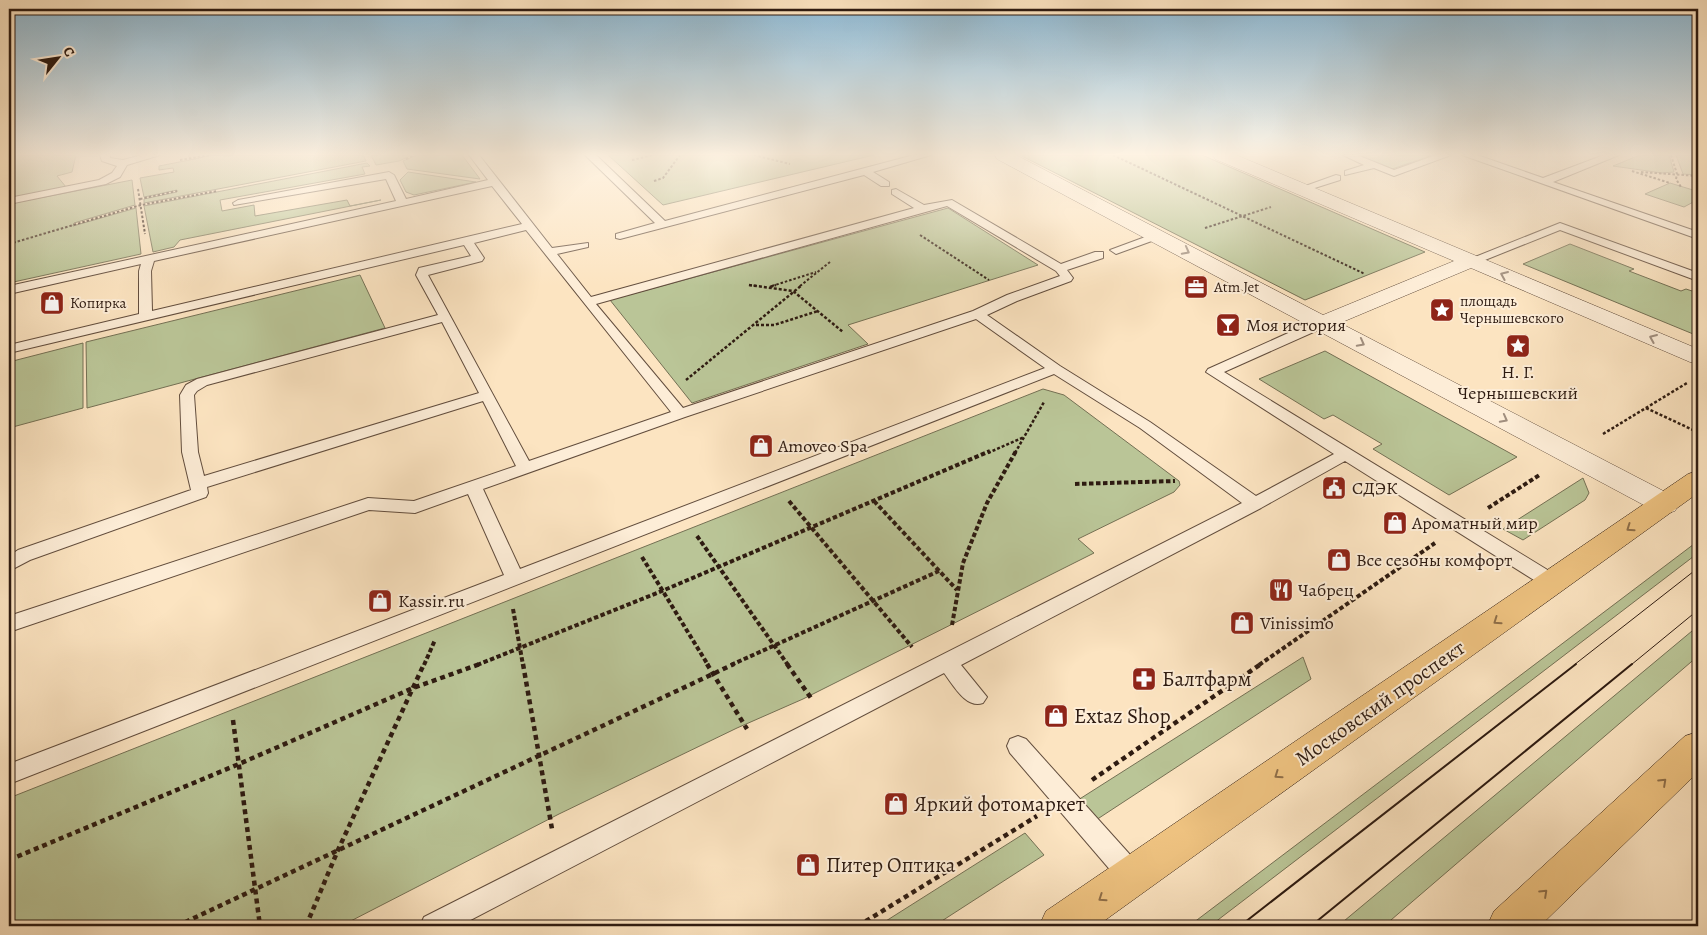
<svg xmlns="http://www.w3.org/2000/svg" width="1707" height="935" viewBox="0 0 1707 935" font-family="Alegreya,serif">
<rect width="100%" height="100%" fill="#fce4c1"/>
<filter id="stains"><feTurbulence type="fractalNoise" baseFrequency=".004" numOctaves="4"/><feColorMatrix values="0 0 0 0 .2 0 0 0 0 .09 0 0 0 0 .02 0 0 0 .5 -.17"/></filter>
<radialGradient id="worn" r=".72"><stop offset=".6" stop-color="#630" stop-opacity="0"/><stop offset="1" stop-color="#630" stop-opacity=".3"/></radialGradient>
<g fill="#bac597" stroke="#747054">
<polygon points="9,155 76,155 72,172 57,176 66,187 9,198"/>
<polygon points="215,155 363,155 366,161 144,203 144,199 177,192 177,190 144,197 140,178 174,172 173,168 159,170 159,166"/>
<polygon points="371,155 412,155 399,161 376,165"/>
<polygon points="417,155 462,155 480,179 407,169 403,161"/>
<polygon points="608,155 874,155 663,205"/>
<polygon points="1020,155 1202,155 1425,252 1305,300"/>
<polygon points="1355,155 1433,155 1392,169"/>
<polygon points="1640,155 1669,155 1674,172 1662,173 1613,166"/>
<polygon points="1676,155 1698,155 1698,175 1683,174"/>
<polygon points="367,163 370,166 362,167 365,174 220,200 222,211 254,205 255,216 347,200 350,206 381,200 180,240 174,247 153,252 144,206"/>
<polygon points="408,172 476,182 414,195 406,192 400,180"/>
<polygon points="132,180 135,205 74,223 73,226 136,208 141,254 9,283 9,204"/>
<polygon points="1670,183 1693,190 1697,200 1684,207 1645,194"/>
<polygon points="948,208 1038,265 848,325 868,344 692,403 610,300"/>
<polygon points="1570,244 1634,269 1629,271 1681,291 1686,289 1698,293 1698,336 1523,264"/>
<polygon points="360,275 385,328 87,408 86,342"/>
<polygon points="83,343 83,408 9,428 9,362"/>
<polygon points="1325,351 1517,457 1449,495 1373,449 1382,444 1333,415 1324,419 1259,379"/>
<polygon points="1043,389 1064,395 1179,481 1180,485 1174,492 1078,539 1094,553 803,699 737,728 559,814 341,926 9,926 9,798"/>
<polygon points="1583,478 1589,493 1585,500 1523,540 1503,529"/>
<polygon points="1698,541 1698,553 1210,926 1189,926"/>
<polygon points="1698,626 1698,656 1384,926 1338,926"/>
<polygon points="1303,657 1311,679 1096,820 1078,800"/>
<polygon points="1025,833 1044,855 934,926 878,926"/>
</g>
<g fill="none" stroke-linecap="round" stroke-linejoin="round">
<defs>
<g id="service">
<polygon points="100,155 110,155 110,158 123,160 142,155 160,155 127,165 120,177 106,184 9,204 9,198 99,180 112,173 117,166 102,161"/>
<path d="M469 155H479L552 248 588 243V247L557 254 591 297 914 208 892 194V190L896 189 924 205 952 200 1061 264 1095 252H1103V258L1067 270 1073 278 1071 281 1017 301 987 315 1060 366 1150 422 1256 496 1334 454 1206 372 1208 369 1317 320H1327L1329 323 1327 326 1224 372 1559 577 1561 582 1559 587 1552 589 1545 587 1345 461 1261 508 961 665 987 697 983 703C966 709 954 686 944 673L459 926H420L424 917 1242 503 1140 428 1054 374 9 784V764L504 575 468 494 415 513 369 510 9 632V616L362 500 368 498 414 501 516 466 483 401 207 487 208 493 206 497 30 560 9 571V556L18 550 191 490 182 452 180 395 186 385 197 379 438 315 416 275 419 268 471 256 464 245 9 353V345L139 314V271L141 264 9 294V286L396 201 386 179 234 205 233 203 238 200 389 172 394 175 406 199 488 180ZM492 186 522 224 152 311 151 271 154 261ZM947 206 1056 271 1060 276 1007 295 973 311 683 408 596 304ZM526 230 671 412 529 461 428 275 482 261 484 258 474 243ZM976 319 1045 368 520 569 483 489 685 417ZM442 322 479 393 204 476 198 452 194 395 197 391 207 385Z"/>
<polygon points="585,155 596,155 665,221 914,155 931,155 873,172 889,182 889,186 881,186 864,175 620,239 616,238 616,234 655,223"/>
<polygon points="1343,155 1357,155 1394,170 1436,155 1451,155 1394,176 1374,168 1345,175 1345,171 1364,165"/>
<polygon points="1462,155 1477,155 1543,178 1604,155 1619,155 1553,182 1698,232 1698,239"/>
<polygon points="1336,175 1340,176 1340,180 1302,192 1297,189"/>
<polygon points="1560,223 1698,273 1698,281 1560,230 1475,264 1467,264 1465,261"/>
<polygon points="1156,233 1160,234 1160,238 1116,254 1110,250"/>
<polygon points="1018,736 1026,739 1142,868 1145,877 1142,886 1133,889 1124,886 1010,753 1007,746 1010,739"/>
</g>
<polygon id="minor" points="995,155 1016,155 1323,315 1454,261 1215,159 1213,155 1236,155 1698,349 1698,364 1690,362 1471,268 1340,323 1675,497 1679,504 1675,511 1665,514 1655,511 997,159"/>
<g id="primary">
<polygon points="1698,471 1698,493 1097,926 1039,926 1046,911 1688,474"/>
<polygon points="1698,732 1698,772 1540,926 1487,926 1494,911 1685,736"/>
</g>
</defs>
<use href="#service" stroke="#624d3d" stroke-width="2"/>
<use href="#minor" stroke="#624d3d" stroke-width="1"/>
<use href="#primary" stroke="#2e1b11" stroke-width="1"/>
<g stroke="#2e1b11" stroke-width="2" stroke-dasharray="2.5 2" stroke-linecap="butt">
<polyline points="754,155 790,164"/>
<polyline points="1113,155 1365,274"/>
<polyline points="1671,155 1677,174 1676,179 1681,187"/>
<polyline points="406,159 415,155"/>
<polyline points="180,160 209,155"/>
<polyline points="632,160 653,155"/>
<polyline points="1632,171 1670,183"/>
<polyline points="1641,172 1698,176"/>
<polyline points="654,181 663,178 680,155"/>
<polyline points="138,189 145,234"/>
<polyline points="140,199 177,191"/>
<polyline points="1205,228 1271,207"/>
<polyline points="920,235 989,280"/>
<polyline points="9,244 141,205 217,191"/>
<polyline points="749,285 758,286"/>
<polyline points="772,286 816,272"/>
<polyline points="800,286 830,262"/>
</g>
<g stroke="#2e1b11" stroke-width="2.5" stroke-dasharray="3 2" stroke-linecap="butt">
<polyline points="749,285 793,291 843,332"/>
<polyline points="770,287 776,285"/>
<polyline points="756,325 774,325 818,311"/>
<polyline points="686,380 802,285"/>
<polyline points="1646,408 1693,430"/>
<polyline points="1603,434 1687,383"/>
<polyline points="988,453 1024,437"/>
<polyline points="1015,453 1044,402"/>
</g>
<g stroke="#2e1b11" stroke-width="4" stroke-dasharray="4.5 2.5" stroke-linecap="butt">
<polyline points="1075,484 1175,481"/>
<polyline points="789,501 912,647"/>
<polyline points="874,501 957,590"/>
<polyline points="1488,508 1541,474"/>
<polyline points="697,536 788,665"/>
<polyline points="642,557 708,665"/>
<polyline points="513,609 523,665"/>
<polyline points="952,625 963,563 987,503 1016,451"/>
<polyline points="424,665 435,640"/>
<polyline points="477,665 662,591 990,451"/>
<polyline points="731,665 939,571"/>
<polyline points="1259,665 1435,543"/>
</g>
<g stroke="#2e1b11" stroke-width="4.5" stroke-dasharray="5 4" stroke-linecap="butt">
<polyline points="523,664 552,829"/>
<polyline points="707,664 747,729"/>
<polyline points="787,664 811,698"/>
<polyline points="233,720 260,926"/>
<polyline points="1092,780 1261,664"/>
<polyline points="9,860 239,764 413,688 480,664"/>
<polyline points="177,926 734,664"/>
<polyline points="306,926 338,850 424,664"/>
<polyline points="858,926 1037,816"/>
</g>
<use href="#service" fill="#fdedd7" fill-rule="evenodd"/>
<use href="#minor" fill="#fdedd7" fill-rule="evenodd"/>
<use href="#primary" fill="#eec280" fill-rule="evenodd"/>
<g stroke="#2e1b11" stroke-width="1">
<polyline points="1574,665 1698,568"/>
<polyline points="1631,665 1698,610"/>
</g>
<g stroke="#2e1b11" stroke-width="2">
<polyline points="1240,926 1576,664"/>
<polyline points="1311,926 1632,664"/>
</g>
</g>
<defs><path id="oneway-chevron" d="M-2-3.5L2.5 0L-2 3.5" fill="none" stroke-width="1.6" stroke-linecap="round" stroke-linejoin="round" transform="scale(1.25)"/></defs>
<g stroke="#a08e7e">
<use href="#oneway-chevron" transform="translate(1186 251) rotate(28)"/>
<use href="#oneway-chevron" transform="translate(1504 275) rotate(-157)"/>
<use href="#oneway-chevron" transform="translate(1653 338) rotate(-157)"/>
<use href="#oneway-chevron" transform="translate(1361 343) rotate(28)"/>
<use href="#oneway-chevron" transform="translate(1504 419) rotate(28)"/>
</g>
<g stroke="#8e6e48">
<use href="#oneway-chevron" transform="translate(1630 528) rotate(145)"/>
<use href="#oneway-chevron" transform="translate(1497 621) rotate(145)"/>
<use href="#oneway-chevron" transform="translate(1278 775) rotate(145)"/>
<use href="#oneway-chevron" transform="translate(1663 782) rotate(-43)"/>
<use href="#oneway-chevron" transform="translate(1544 893) rotate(-43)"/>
<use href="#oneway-chevron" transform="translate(1102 898) rotate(146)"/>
</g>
<linearGradient id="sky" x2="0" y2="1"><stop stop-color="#8bb8d4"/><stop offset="0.54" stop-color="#fef3e3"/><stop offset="1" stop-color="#fef3e3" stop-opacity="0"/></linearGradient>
<rect width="1707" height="286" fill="url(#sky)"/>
<defs>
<symbol id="office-square" viewBox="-11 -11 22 22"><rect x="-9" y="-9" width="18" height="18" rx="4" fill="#8f2418" stroke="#fdedd7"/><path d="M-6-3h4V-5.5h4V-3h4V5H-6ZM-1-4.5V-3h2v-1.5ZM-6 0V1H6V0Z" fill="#fff"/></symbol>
<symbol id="shop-square" viewBox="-11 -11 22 22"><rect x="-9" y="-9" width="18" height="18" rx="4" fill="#8f2418" stroke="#fdedd7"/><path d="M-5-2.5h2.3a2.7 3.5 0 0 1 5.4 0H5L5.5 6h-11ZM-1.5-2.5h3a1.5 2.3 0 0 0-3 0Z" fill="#fff"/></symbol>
<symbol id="sight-square" viewBox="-11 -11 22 22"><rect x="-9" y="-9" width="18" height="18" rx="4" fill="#8f2418" stroke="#fdedd7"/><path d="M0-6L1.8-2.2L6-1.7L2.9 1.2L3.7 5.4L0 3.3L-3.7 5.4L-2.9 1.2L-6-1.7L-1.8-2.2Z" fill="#fff"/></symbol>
<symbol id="bar-square" viewBox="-11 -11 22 22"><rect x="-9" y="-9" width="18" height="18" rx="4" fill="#8f2418" stroke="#fdedd7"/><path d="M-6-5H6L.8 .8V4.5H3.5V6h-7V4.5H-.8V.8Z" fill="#fff"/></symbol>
<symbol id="civic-square" viewBox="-11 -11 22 22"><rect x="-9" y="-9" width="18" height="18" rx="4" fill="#8f2418" stroke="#fdedd7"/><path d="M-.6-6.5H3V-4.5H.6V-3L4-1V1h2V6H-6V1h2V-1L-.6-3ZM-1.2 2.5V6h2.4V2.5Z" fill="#fff"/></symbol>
<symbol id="restaurant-square" viewBox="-11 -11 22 22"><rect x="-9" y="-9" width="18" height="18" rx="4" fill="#8f2418" stroke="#fdedd7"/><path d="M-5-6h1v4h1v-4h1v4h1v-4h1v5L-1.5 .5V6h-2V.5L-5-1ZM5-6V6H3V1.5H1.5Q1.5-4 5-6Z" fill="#fff"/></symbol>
<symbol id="pharmacy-square" viewBox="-11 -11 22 22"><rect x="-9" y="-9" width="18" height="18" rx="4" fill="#8f2418" stroke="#fdedd7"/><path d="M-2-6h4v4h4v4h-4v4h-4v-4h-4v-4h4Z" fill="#fff"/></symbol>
</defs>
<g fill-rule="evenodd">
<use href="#office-square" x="1182" y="273" width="28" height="28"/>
<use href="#shop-square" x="38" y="289" width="28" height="28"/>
<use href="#sight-square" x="1428" y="296" width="28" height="28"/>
<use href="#bar-square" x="1214" y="311" width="28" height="28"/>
<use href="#sight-square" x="1504" y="332" width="28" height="28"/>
<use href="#shop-square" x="747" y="432" width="28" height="28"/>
<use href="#civic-square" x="1320" y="474" width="28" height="28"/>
<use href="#shop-square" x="1381" y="509" width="28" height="28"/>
<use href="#shop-square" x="1325" y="546" width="28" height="28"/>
<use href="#restaurant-square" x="1267" y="576" width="28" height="28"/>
<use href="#shop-square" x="366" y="587" width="28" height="28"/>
<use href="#shop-square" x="1228" y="609" width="28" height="28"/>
<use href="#pharmacy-square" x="1130" y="665" width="28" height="28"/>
<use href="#shop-square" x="1042" y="702" width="28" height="28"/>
<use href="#shop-square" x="882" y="790" width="28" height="28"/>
<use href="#shop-square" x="794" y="851" width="28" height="28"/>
</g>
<g text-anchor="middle" stroke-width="4" stroke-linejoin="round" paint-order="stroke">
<g font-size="15" fill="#2e1b11" stroke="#fdedd7" text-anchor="start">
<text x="1214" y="292">Atm Jet</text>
<text x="1460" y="306">площадь<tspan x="1460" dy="17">Чернышевского</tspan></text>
<text x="70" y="308">Копирка</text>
</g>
<g font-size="18" fill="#2e1b11" stroke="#fdedd7" text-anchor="start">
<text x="1246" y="331">Моя история</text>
<text x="1518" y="378" text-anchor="middle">Н. Г.<tspan x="1518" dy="21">Чернышевский</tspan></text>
<text x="778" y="452">Amoveo Spa</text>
<text x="1352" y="494">СДЭК</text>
<text x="1412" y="529">Ароматный мир</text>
<text x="1356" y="566">Все сезоны комфорт</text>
<text x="1298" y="596">Чабрец</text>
<text x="398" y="607">Kassir.ru</text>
<text x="1260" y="629">Vinissimo</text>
</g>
<g font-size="21" fill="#2e1b11" stroke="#fdedd7" text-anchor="start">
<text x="1162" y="686">Балтфарм</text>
<text x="1074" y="723">Extaz Shop</text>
<text x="914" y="811">Яркий фотомаркет</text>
<text x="826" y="872">Питер Оптика</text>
</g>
<g font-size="21" fill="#2e1b11" stroke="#fdedd7">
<text transform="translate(1380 703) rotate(-35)" y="7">Московский проспект</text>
</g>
</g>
<rect width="1707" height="935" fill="none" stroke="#fce4c1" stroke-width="30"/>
<rect x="10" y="10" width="1687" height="915" fill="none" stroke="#2e1b11" stroke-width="2.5"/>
<rect x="15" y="15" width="1677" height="905" fill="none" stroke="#2e1b11"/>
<g transform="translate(58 58) rotate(60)" stroke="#fdedd7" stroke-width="4" paint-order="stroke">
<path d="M0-4L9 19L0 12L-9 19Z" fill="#2e1b11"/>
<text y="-8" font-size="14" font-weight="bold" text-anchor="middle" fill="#2e1b11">С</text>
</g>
<rect width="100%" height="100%" filter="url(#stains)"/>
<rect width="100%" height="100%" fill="url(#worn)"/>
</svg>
